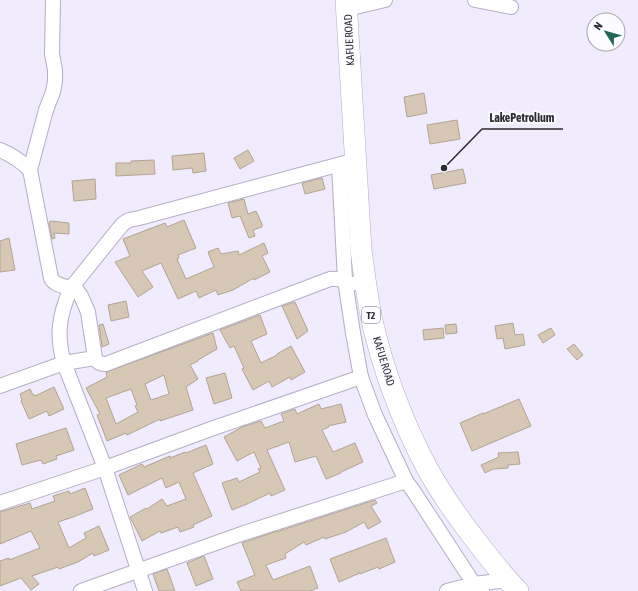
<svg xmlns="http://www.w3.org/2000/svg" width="638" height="591" viewBox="0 0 638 591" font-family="'Asap Condensed',sans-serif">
<rect width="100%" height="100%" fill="#f0ebfd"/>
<g fill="#d7c8b5" stroke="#b2a392" fill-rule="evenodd">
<polygon points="424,93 427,113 407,117 404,97"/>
<polygon points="457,120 460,139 430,144 427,125"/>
<polygon points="248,150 254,161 240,169 234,158"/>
<polygon points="204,153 206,171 193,173 192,168 173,170 172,156"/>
<polygon points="154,160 155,174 116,176 116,163 131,163 131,161"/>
<polygon points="463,169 466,183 434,189 431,175"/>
<polygon points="322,178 325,189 305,194 302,183"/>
<polygon points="95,179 96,199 74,201 72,181"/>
<polygon points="244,199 248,214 256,211 262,224 262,227 253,230 255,236 249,238 240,216 232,218 228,203"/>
<polygon points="184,220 196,248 178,255 179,258 177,259 186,279 214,267 208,252 218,248 221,254 238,251 239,255 264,243 268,253 262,256 270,272 254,280 254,278 233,290 218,295 216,290 199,298 196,291 178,299 161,263 142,271 153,287 138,297 115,262 130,256 123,239 165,223 167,227"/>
<polygon points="51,221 69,223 69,234 54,233 55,238 52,239 49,222"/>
<polygon points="9,238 15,270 0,272 0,241"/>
<polygon points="126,301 129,317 111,321 108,305"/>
<polygon points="295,302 308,331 297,339 282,306"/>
<polygon points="260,315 267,334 251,341 261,363 277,355 277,354 291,346 305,372 291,380 290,377 272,387 269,381 253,390 242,369 244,368 234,346 230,348 220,330"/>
<polygon points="513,323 515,335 523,334 525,345 505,349 503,338 497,339 495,326"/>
<polygon points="103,324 109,344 102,347 99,325"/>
<polygon points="456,324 457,333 446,334 445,325"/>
<polygon points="443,328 444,338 424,340 423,330"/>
<polygon points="551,328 555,335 543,343 538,335"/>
<path d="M213 333 217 349 198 360V361L190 365 198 379 186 387 193 410 160 421V419L127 435 126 433 107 441 97 415 100 414 86 388 107 377 106 372ZM164 375 169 394 151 400 145 384ZM131 389 137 405 135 406 138 412 116 424 106 398Z"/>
<polygon points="574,344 583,355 577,360 567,349"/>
<polygon points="225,373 232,398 214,404 206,378"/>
<polygon points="54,387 64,409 49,416 47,411 29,419 21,401 22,400 20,394 30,389 33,395 35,395 35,396"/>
<polygon points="519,399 531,426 472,451 460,423 483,413 483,414"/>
<polygon points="319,404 321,409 341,404 346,422 328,426 329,427 322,430 333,452 355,443 363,462 341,472 341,473 326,479 316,456 295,462 289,442 267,450 285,490 271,496 270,493 247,504 232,510 222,483 237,478 239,482 260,472 258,469 261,468 254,452 237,461 224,437 242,427 261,421 265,428 284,421 281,414 284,413 295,409 297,414"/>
<polygon points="66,428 74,450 56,456 57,459 43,464 41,460 22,465 16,444"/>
<polygon points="206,445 213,464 193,473 212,516 193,525 194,527 180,532 178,527 161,533 160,531 142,541 130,517 146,508 147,509 162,499 167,506 186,499 179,482 166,488 162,478 128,495 119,475 142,464 144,467 170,456 170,458 185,452 186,453"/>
<polygon points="518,452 520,464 508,465 508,468 493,469 485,473 481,465 499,457 498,453"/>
<polygon points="85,488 93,509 73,517 58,522 69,548 86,538 84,533 99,526 109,550 94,556 93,553 78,562 59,569 58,567 32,576 39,584 31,590 21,578 0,586 0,561 9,558 9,560 40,548 31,531 0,544 0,512 30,503 32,509 55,501 53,496 69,491 70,494"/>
<polygon points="375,500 377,503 371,506 381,522 368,529 364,522 346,532 325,539 324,537 306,545 304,542 285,554 286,558 266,565 273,580 310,566 318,588 310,591 241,591 237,582 255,575 242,543 277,531 277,532 282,530"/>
<polygon points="386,538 395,562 379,569 378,567 360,574 360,573 339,582 330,559"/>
<polygon points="204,556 213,579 196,586 187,563"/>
<polygon points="167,569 175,591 159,591 153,574"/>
</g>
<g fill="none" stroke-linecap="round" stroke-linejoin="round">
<defs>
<g id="minor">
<polyline points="475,0 511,7"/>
<polyline points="347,9 385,0"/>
<path d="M0 150C12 155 21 161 30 170L51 278C54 285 64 286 71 288"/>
<polyline points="339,165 345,280 353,333 361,377 375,415 406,481 414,492 474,584 482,591"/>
<polyline points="30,170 46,110 53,92 55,81 55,70 52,54 53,0"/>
<path d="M73 285 81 296 88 312 95 358C98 363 100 364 106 364L330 279C340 278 343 281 352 284"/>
<polyline points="95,358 64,363 105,468 145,591"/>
<path d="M0 386 64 363C56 335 59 315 71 288L121 226 124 223 129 220 139 218 356 160"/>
<polyline points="0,503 105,468 208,430 361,377"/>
<polyline points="81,591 244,533 406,481"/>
<polyline points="447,591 474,584 507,580"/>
</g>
<path id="highway" d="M346 0 361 250C365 279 368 308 376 337 388 384 410 440 435 482 448 503 462 523 477 542 490 559 503 576 518 591"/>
</defs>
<use href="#minor" stroke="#b4aec3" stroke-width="16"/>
<use href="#highway" stroke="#b4aec3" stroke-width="22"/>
<use href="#minor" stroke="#fff" stroke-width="14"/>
<use href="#highway" stroke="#fff" stroke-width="21"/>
</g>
<g text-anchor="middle" stroke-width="4" stroke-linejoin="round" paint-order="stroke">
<rect fill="#fcfbff" stroke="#6b6970" stroke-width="1" x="362" y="307" width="18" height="16" rx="3"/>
<g font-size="10" font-weight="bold" fill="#2d2b33">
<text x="371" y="319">T2</text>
</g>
<g font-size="11" fill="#2d2b33" stroke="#fcfbff">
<text transform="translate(349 40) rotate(-93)" y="4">KAFUE ROAD</text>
<text transform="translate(384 361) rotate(73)" y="4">KAFUE ROAD</text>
</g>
</g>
<path fill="none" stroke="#2d2b33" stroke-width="1.5" d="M444 168L482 129H563"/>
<circle fill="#2d2b33" stroke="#fcfbff" stroke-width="1.5" cx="444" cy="168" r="4"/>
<g font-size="12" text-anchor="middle" font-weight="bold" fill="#2d2b33" stroke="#fcfbff" stroke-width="4" stroke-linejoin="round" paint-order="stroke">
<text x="522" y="122">LakePetrolium</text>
</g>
<g transform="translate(606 32) rotate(307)"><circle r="19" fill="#fcfbff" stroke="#a9a8ad"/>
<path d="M0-3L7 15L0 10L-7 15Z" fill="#236657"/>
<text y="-6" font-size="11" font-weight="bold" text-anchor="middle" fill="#2d2b33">N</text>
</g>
</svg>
